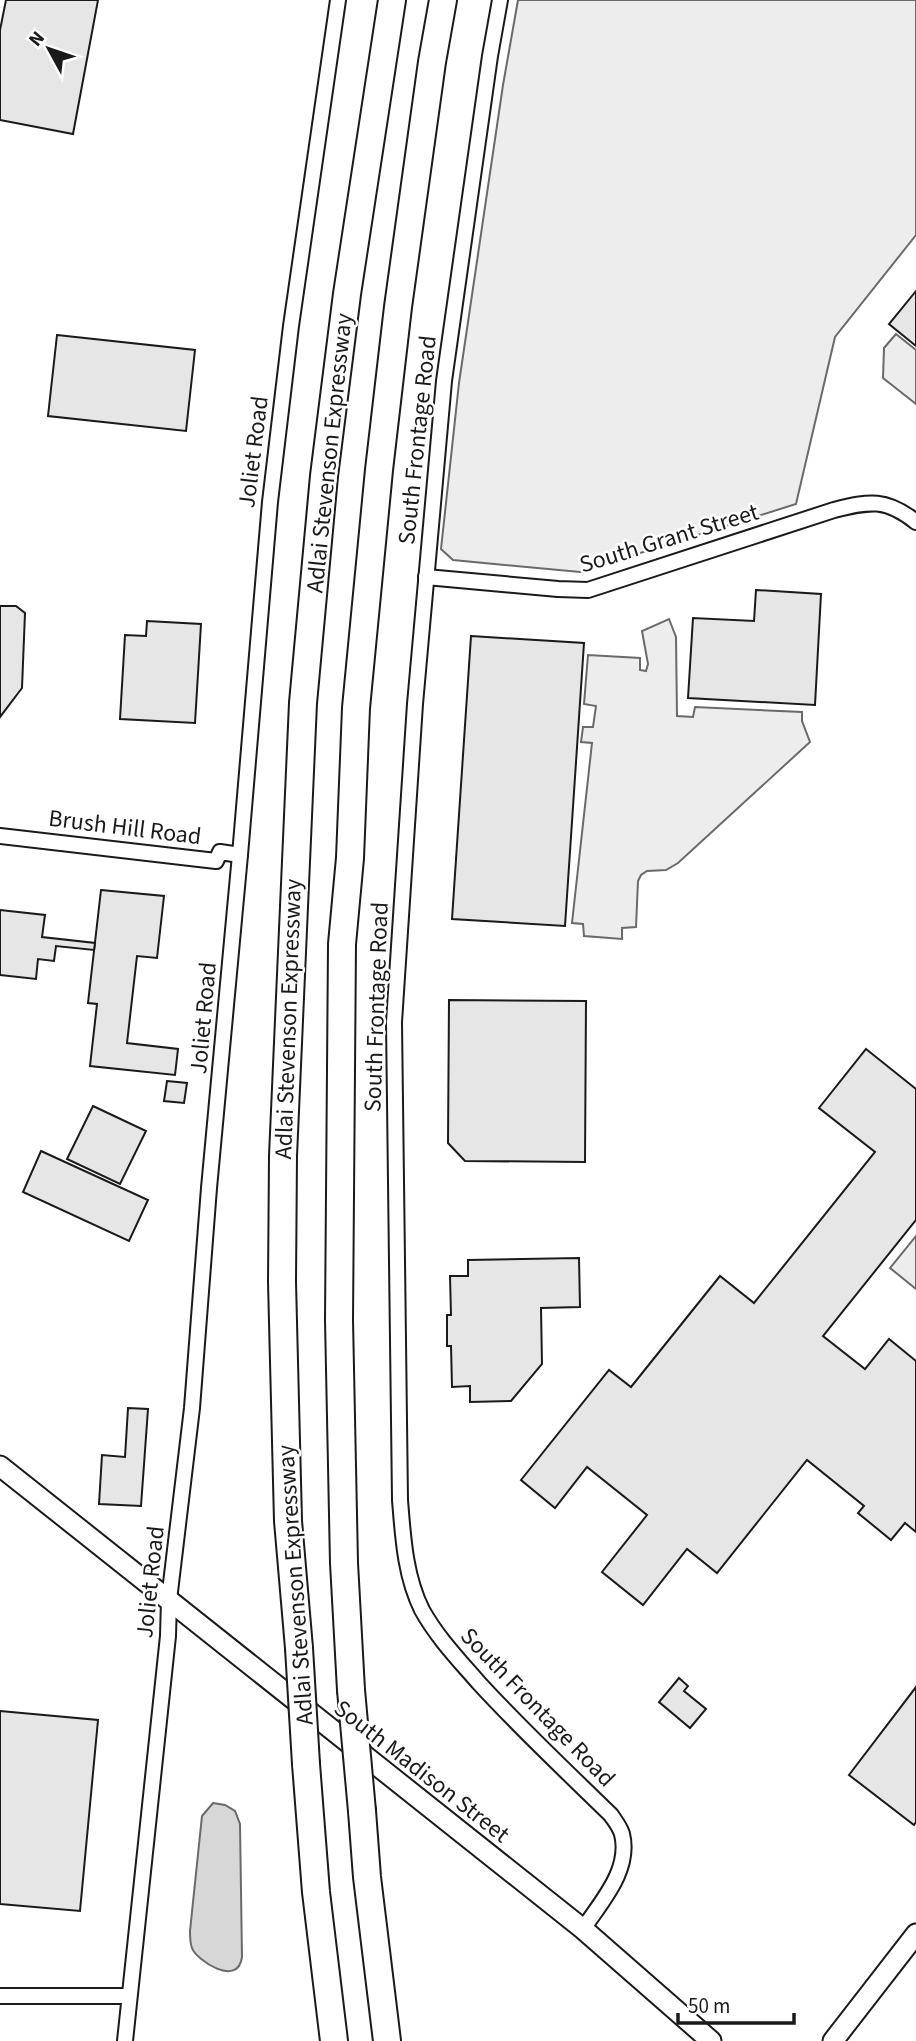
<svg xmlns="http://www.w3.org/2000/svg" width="916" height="2041" viewBox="0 0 916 2041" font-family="'Source Sans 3',sans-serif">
<rect width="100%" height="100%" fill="#fff"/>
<g fill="#ededed" stroke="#6a6a6a" stroke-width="2">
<polygon points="518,0 916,0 916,235 835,337 796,504 580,572 453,560 441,549 459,383 503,85"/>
<polygon points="896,334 916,350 916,404 883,378 884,348"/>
<polygon points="669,619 676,637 677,716 693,717 695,707 802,712 802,721 810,742 678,863 666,870 647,871 641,875 638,881 636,927 622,928 622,939 584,936 583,924 572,923 592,743 581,742 583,727 593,727 596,706 584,704 588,655 640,658 640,670 646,671 648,664 642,631"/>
<polygon points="916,1236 916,1289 890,1268"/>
</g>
<path fill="#d7d7d7" stroke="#6a6a6a" stroke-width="2" d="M213 1803 225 1805 235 1811 240 1824 242 1957C238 1988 196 1960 192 1948 190 1943 190 1936 190 1931L202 1816Z"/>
<g fill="#e6e6e6" stroke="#1a1a1a" stroke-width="2">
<polygon points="6,0 98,0 73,134 0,120 0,30"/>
<polygon points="916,291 916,346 889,324"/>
<polygon points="57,335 195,350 186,431 48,416"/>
<polygon points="756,590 821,594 815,705 688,698 693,618 754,621"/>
<polygon points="0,606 16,606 25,613 22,688 0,717"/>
<polygon points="147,621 201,624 195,723 120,719 125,635 146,636"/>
<polygon points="471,636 584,643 565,926 452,919"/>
<polygon points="101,890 164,896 157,958 137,956 127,1043 178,1049 175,1075 90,1066 97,1004 88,1003"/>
<polygon points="0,910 45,915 42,937 95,943 94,950 56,946 54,961 38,959 36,979 0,975"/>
<polygon points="449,1000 586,1001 585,1162 465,1161 448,1143"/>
<polygon points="866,1049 916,1089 916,1220 823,1336 865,1369 889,1339 916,1361 916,1532 905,1523 891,1540 858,1513 864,1506 807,1460 717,1573 687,1549 643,1605 602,1572 647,1515 587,1467 555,1508 521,1480 609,1370 631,1387 720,1276 754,1303 875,1152 819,1108"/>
<polygon points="167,1081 187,1083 184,1103 164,1101"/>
<polygon points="93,1106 146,1131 120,1184 67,1159"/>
<polygon points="41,1151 148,1200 129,1241 23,1192"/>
<polygon points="579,1258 580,1307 541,1308 542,1364 511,1401 470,1402 470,1386 452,1387 451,1346 447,1346 447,1315 451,1315 450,1276 468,1276 468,1260"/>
<polygon points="128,1408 148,1409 141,1506 99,1504 102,1455 125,1457"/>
<polygon points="679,1678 688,1686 684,1691 706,1709 690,1728 659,1702"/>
<polygon points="916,1687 916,1822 914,1825 849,1775"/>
<polygon points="0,1711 98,1720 80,1911 0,1904"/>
</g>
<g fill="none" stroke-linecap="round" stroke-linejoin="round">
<defs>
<g id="street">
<path d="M500 0 490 56 444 381 415 704 394 1022 400 1500C403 1537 405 1576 422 1610 437 1637 458 1659 478 1682 520 1728 566 1771 611 1815 615 1821 620 1827 622 1834 631 1870 601 1902 583 1929"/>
<path d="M426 577 558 589 588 590 834 510C870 501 886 498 916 522"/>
<polyline points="0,836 216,861 220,852 240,855"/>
<polyline points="0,1996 129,1996"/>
<polyline points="125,2041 168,1636 169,1600 192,1408 209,1188 240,855 270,502 291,326 338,0"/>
</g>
<g id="secondary">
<polyline points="0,1466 583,1929 711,2041"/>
<polyline points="833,2041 916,1934"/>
</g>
<g id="highway">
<polyline points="299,1648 288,1521 282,1282 283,1156 303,703 324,476 347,294 392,0"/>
<polyline points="351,1690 344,1563 339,1320 342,944 350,858 356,708 379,470 398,307 432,62 443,0"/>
<polyline points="306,1764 316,1892 334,2041"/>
<polyline points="362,1811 367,1877 387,2041"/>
</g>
</defs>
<use href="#street" stroke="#1a1a1a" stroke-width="18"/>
<use href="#secondary" stroke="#1a1a1a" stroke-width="23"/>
<use href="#highway" stroke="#1a1a1a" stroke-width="30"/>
<use href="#street" stroke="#fff" stroke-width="14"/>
<use href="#secondary" stroke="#fff" stroke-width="19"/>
<use href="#highway" stroke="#fff" stroke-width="26"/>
<defs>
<g id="highway-bridge">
<polyline points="299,1648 306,1764"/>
<polyline points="351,1690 362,1811"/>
</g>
</defs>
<use href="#highway-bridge" stroke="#1a1a1a" stroke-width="30" stroke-linecap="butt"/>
<use href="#highway-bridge" stroke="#fff" stroke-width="26"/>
</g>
<g text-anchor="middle" stroke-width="5" stroke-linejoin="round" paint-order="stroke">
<g font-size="24" fill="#1a1a1a" stroke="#fff">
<text transform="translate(417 440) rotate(-84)" y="8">South Frontage Road</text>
<text transform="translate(253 452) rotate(-83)" y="8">Joliet Road</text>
<text transform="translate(329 453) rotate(-84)" y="8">Adlai Stevenson Expressway</text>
<text transform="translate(669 538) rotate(-17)" y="8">South Grant Street</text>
<text transform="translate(125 827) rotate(7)" y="8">Brush Hill Road</text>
<text transform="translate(376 1007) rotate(-88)" y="8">South Frontage Road</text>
<text transform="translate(203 1018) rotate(-85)" y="8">Joliet Road</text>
<text transform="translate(288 1019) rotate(-88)" y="8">Adlai Stevenson Expressway</text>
<text transform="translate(150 1582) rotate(-84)" y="8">Joliet Road</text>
<text transform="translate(295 1585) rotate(-94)" y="8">Adlai Stevenson Expressway</text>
<text transform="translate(538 1707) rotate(46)" y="8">South Frontage Road</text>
<text transform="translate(422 1771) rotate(38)" y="8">South Madison Street</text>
</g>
</g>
<g transform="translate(49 49) rotate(310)" stroke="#ffffff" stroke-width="5" paint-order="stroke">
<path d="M0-5L12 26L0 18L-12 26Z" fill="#1a1a1a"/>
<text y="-10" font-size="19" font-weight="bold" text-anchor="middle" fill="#1a1a1a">N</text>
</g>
<path d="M678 2013v10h116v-10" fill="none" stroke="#1a1a1a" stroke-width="3.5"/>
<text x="688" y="2013" font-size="21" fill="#1a1a1a" stroke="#ffffff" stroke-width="5" paint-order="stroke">50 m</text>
</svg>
